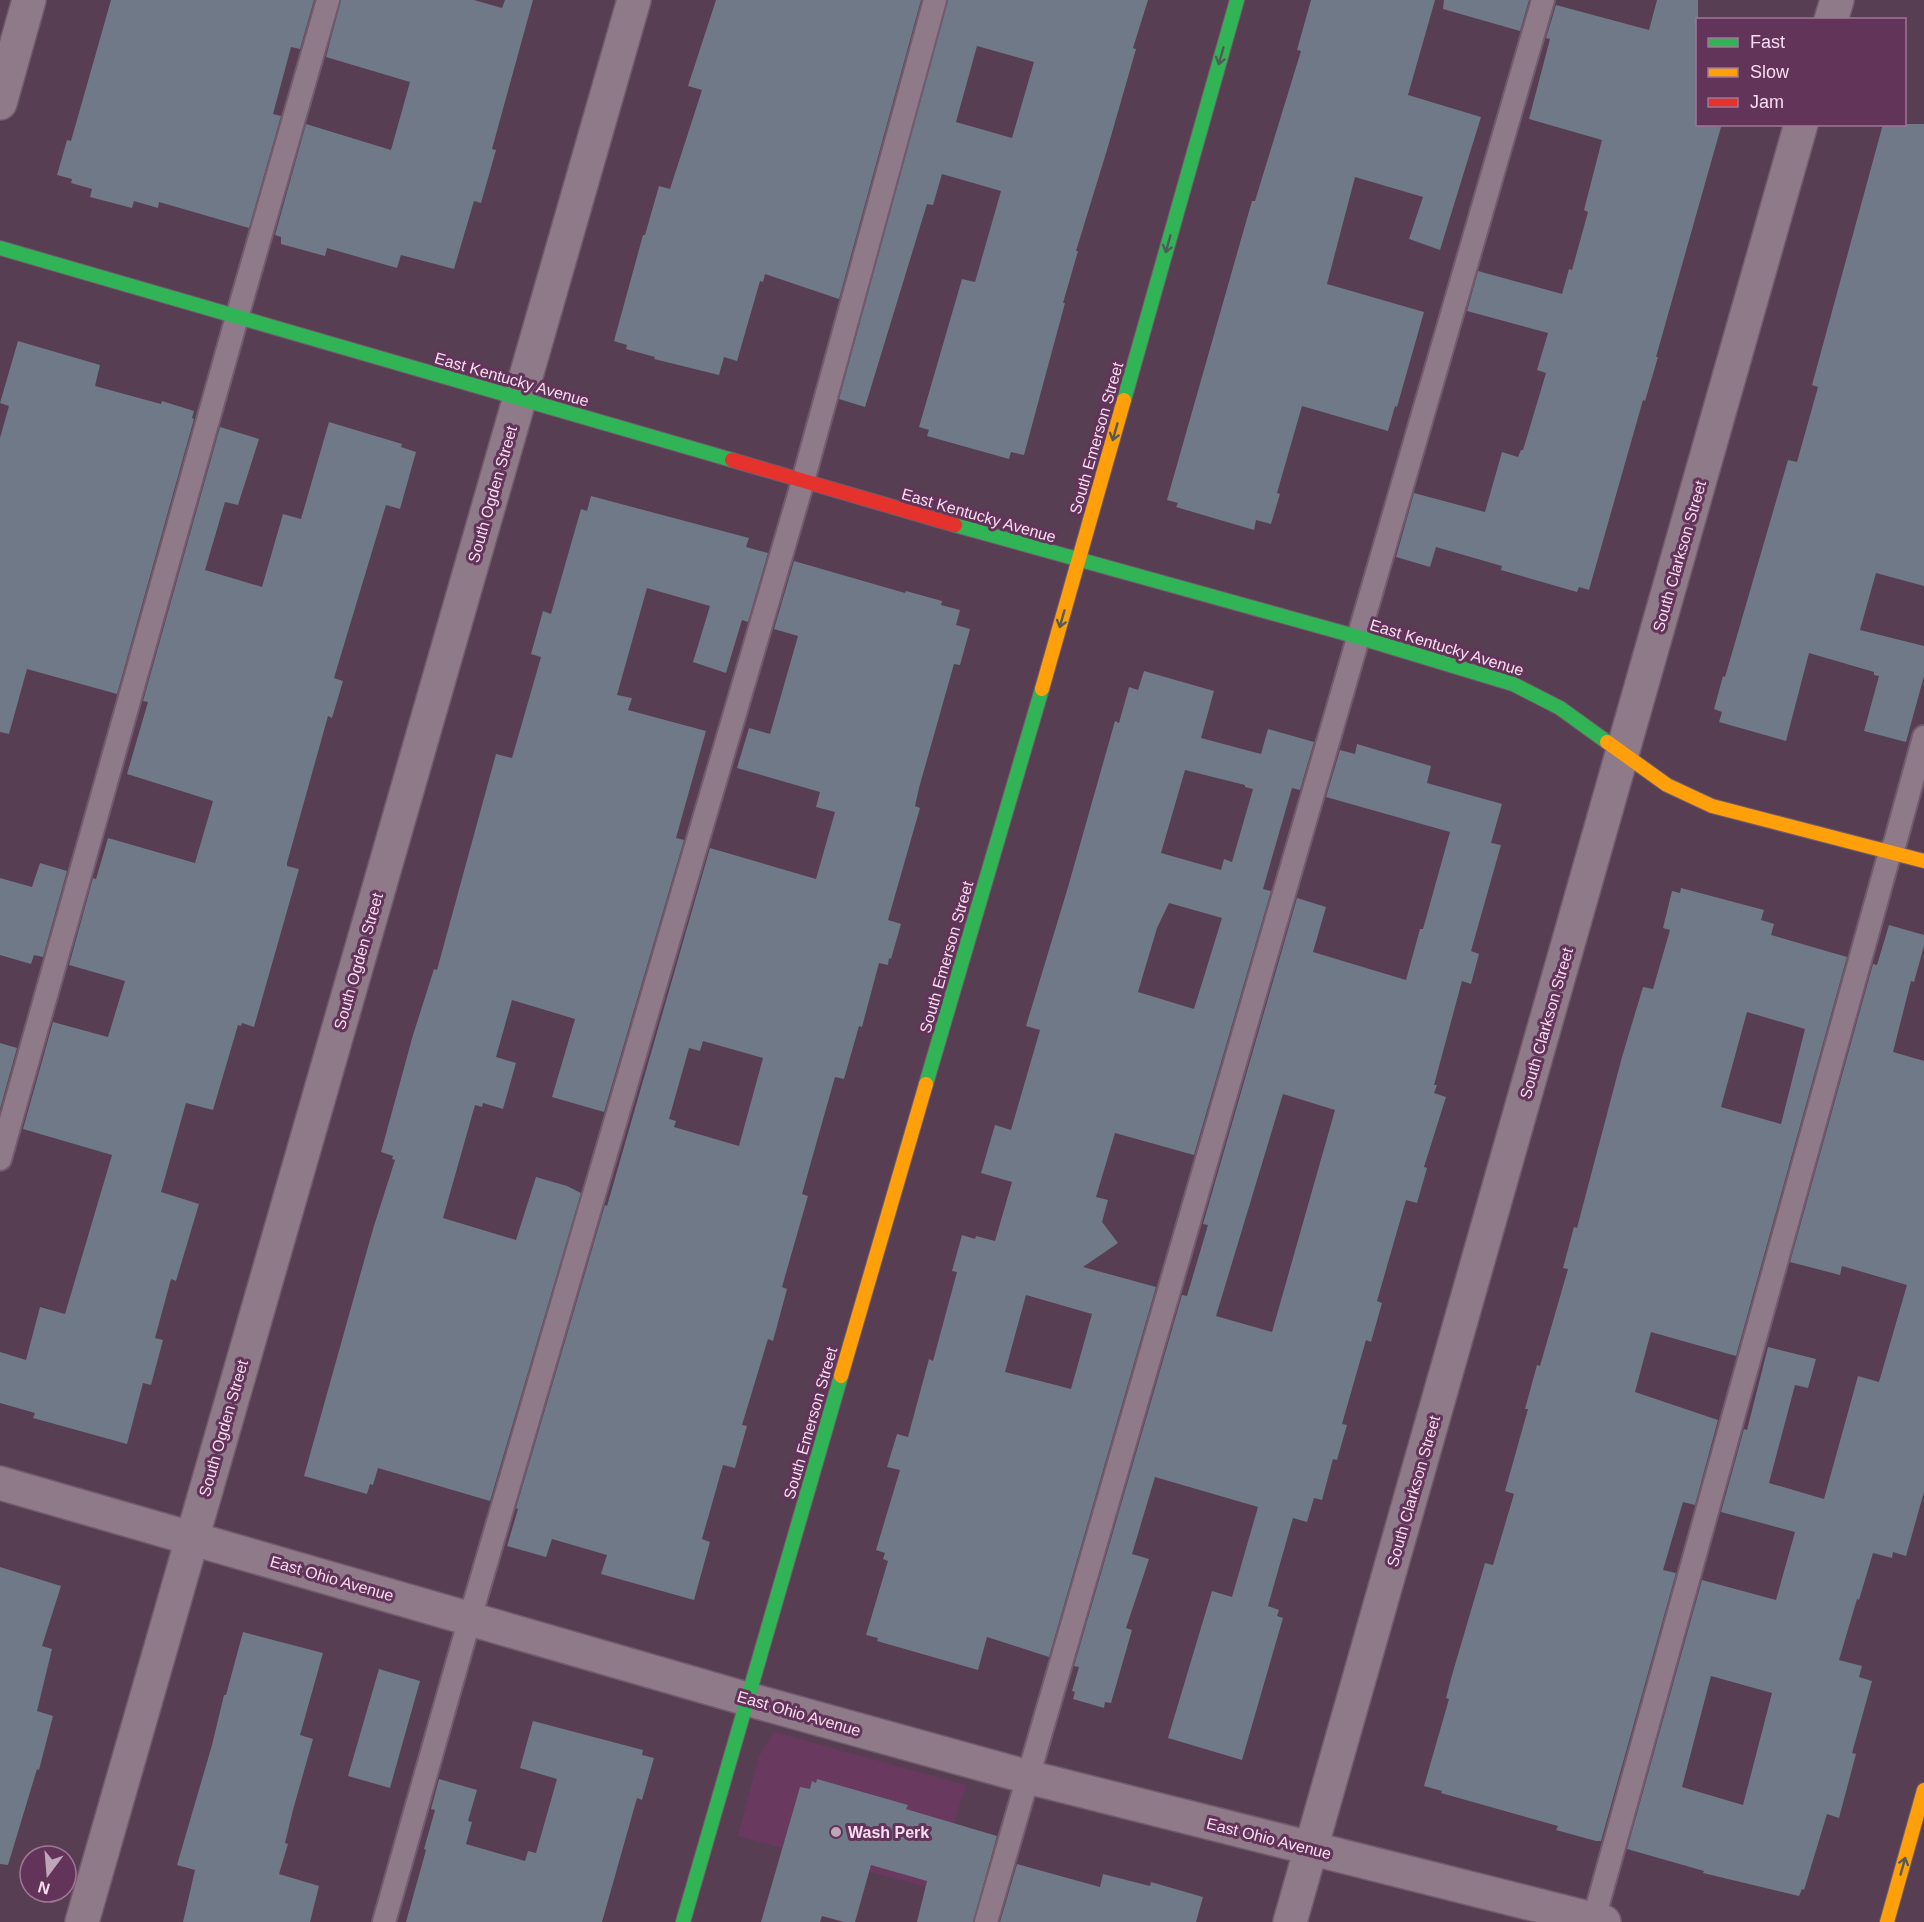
<svg xmlns="http://www.w3.org/2000/svg" width="1924" height="1922" viewBox="0 0 1924 1922" font-family="Helvetica,sans-serif">
<rect width="100%" height="100%" fill="#583e53"/>
<polygon fill="#693960" points="774,1732 966,1785 933,1889 738,1836 759,1756"/>
<g fill="#6f7988" fill-rule="evenodd">
<polygon points="111,0 314,0 300,49 291,47 273,114 281,116 249,228 159,202 158,208 134,201 132,208 90,197 92,189 71,183 72,179 57,175 67,140 71,141"/>
<polygon points="341,0 474,0 502,8 505,0 533,0 492,149 496,150 481,203 474,201 454,269 401,255 397,268 327,248 325,256 281,244 281,237 275,235 306,124 391,150 410,82 326,57"/>
<polygon points="716,0 921,0 839,299 765,274 763,282 760,281 737,361 724,357 719,375 654,359 655,357 626,349 627,345 614,341 643,235 645,235 659,186 670,189 702,90 688,86"/>
<path d="M948 0H1148L1133 48 1136 49 1107 150 1076 251H1078L1063 303H1065L1024 455 1011 452 1009 459 927 436 929 430 919 427 962 279 975 282 1001 191 942 174 933 205 927 204 865 407 839 399ZM977 46 1034 62 1012 138 956 122Z"/>
<polygon points="1311,0 1435,0 1408,95 1481,117 1440,250 1409,239 1423,197 1355,177 1327,284 1424,312 1397,407 1395,406 1388,431 1302,406 1277,493 1280,494 1271,524 1256,520 1254,530 1176,507 1178,503 1167,500 1242,236 1252,201 1255,201 1301,51 1297,50"/>
<polygon points="1444,0 1529,0 1520,31 1443,9"/>
<polygon points="1657,0 1698,0 1698,124 1721,127 1656,357 1658,357 1645,401 1643,400 1589,590 1579,587 1577,592 1501,570 1502,566 1436,547 1430,567 1396,557 1414,493 1485,512 1502,452 1518,457 1521,450 1523,450 1546,373 1537,370 1548,333 1467,311 1478,271 1562,294 1569,269 1572,270 1588,212 1584,210 1602,140 1529,119 1550,39 1546,38 1556,5 1649,30"/>
<polygon points="1883,124 1924,124 1924,586 1876,573 1860,630 1924,646 1924,676 1906,742 1864,731 1879,676 1874,675 1874,672 1809,653 1786,741 1719,722 1722,712 1714,709 1723,676 1725,677 1788,460 1797,462 1818,387 1812,385"/>
<polygon points="18,341 100,365 95,386 161,404 162,401 194,411 192,418 194,419 117,694 27,669 9,734 0,732 0,438 9,406 0,403"/>
<polygon points="329,422 402,444 401,447 416,452 400,509 386,505 334,678 343,681 332,718 328,716 287,863 287,866 299,869 254,1027 242,1023 241,1026 238,1025 213,1110 186,1103 161,1192 199,1204 176,1281 171,1279 155,1338 163,1340 151,1385 143,1383 127,1444 33,1418 35,1413 0,1403 0,1352 26,1360 40,1307 65,1314 112,1155 23,1129 53,1022 108,1037 125,981 69,965 93,878 96,879 108,838 195,863 213,801 127,774 148,702 143,701 220,427 259,439 238,505 225,502 205,570 262,587 283,514 301,519"/>
<polygon points="591,496 749,538 746,547 768,553 748,622 742,620 726,673 693,662 710,606 647,588 617,695 632,698 628,710 706,731 676,838 684,840 604,1112 552,1097 575,1019 512,1000 496,1057 516,1063 503,1109 483,1103 482,1107 475,1105 443,1218 516,1240 536,1177 567,1186 581,1193 490,1501 378,1468 373,1485 370,1484 367,1494 304,1476 373,1229 395,1160 392,1159 393,1156 381,1152 413,1035 434,969 437,970 496,754 512,758 541,657 531,654 543,611 551,614 581,509 587,511"/>
<path d="M794 561 905 593 906 591 942 601 941 605 960 610 956 625 970 629 960 665 954 664 919 788 915 806 920 808 888 920 901 924 891 959 889 958 888 965 879 963 862 1027 859 1026 844 1079 835 1077 802 1194 808 1196 782 1287 787 1289 773 1341 768 1339 742 1425 747 1426 735 1468 723 1465 702 1539 710 1542 694 1600 601 1574 607 1555 552 1539 546 1557 507 1546 518 1509 516 1508 605 1205 607 1206 710 848 816 879 835 812 816 807 820 792 737 768 749 728 770 734 798 636 774 629ZM703 1041 763 1058 739 1146 674 1127 676 1121 669 1119 689 1048 700 1051Z"/>
<path d="M1144 671 1214 691 1201 738 1261 754 1268 729 1314 742 1300 790 1292 788 1263 889 1271 891 1194 1155 1115 1133 1096 1197 1108 1200 1102 1222 1118 1243 1083 1267 1156 1287 1049 1657 987 1637 978 1670 877 1641 878 1638 866 1635 888 1561 883 1559 885 1553 876 1550 900 1470 887 1467 897 1434 908 1437 929 1359 933 1361 957 1272 952 1271 962 1235 975 1239 976 1236 995 1241 1012 1182 981 1173 995 1125 1011 1130 1040 1030 1026 1026 1068 887 1115 721 1119 723 1129 687 1138 690ZM1185 770 1245 785V787L1253 789 1232 862 1224 859 1221 870 1161 853ZM1169 903 1222 918 1194 1009 1138 992 1157 928ZM1026 1295 1092 1314 1071 1389 1005 1372Z"/>
<path d="M1357 744 1431 766 1427 783 1502 804 1491 843 1501 845 1471 951 1479 954 1471 984 1462 981 1434 1085H1437L1434 1093 1446 1097 1424 1167 1427 1168 1417 1203 1406 1200 1377 1301 1382 1303 1371 1342 1366 1340 1342 1424 1347 1425 1337 1460 1333 1459 1322 1500 1314 1498 1307 1522 1293 1518 1268 1606 1279 1610 1277 1616 1283 1618 1242 1760 1168 1738 1212 1591 1232 1597 1258 1507 1155 1477 1132 1554 1149 1559 1126 1628 1132 1630 1111 1703 1105 1702 1104 1708 1073 1699 1075 1692 1072 1691 1079 1667 1074 1666 1182 1295 1187 1296 1208 1225 1203 1224 1297 898 1326 907 1313 952 1406 980 1420 929H1423L1450 832 1326 797 1340 750 1355 754ZM1283 1094 1335 1110 1272 1332 1216 1316Z"/>
<polygon points="40,863 67,871 43,957 34,955 31,964 0,955 0,878 32,887"/>
<path d="M1681 888 1764 910 1761 920 1774 924 1771 935 1847 957 1736 1356 1651 1332 1635 1392 1718 1420 1695 1505 1683 1502 1663 1570 1676 1573 1601 1841H1596L1556 1830 1558 1826 1441 1793 1442 1791 1424 1786 1449 1699 1446 1698 1452 1675 1485 1563 1493 1565 1514 1494 1505 1491 1528 1409H1525L1537 1365 1540 1366 1568 1269 1563 1268 1574 1227 1577 1228 1622 1057 1643 987 1653 989 1670 930 1663 928 1672 891 1680 893ZM1747 1012 1805 1029 1781 1124 1721 1107Z"/>
<path d="M1889 925 1924 935V946L1914 982 1911 981 1893 1052 1924 1061V1492L1906 1556 1893 1552 1892 1558 1873 1553 1859 1600 1857 1599 1839 1660 1862 1666 1859 1677 1872 1681 1852 1753 1856 1754 1839 1818 1827 1814 1804 1890 1802 1889 1799 1896 1703 1873 1704 1871 1627 1849 1702 1580 1776 1600 1795 1532 1721 1512 1744 1429 1747 1430 1768 1347 1816 1359 1808 1388 1795 1385 1769 1483 1824 1499 1858 1376 1879 1382 1907 1285 1842 1266 1840 1275 1790 1262 1873 964 1877 965ZM1711 1676 1772 1693 1743 1805 1682 1787Z"/>
<polygon points="0,1043 17,1048 0,1109"/>
<polygon points="0,1567 61,1586 42,1646 52,1649 37,1711 53,1716 39,1770 37,1769 8,1865 0,1864"/>
<polygon points="243,1632 323,1653 300,1735 313,1739 293,1810 285,1843 288,1844 279,1874 319,1886 310,1922 183,1922 195,1870 177,1865 212,1745 224,1695 226,1695"/>
<polygon points="379,1669 420,1681 390,1788 348,1776"/>
<polygon points="533,1721 643,1750 642,1755 654,1758 642,1800 637,1798 602,1922 406,1922 426,1850 424,1849 435,1810 431,1809 439,1779 477,1790 468,1821 472,1822 466,1844 525,1861 528,1851 536,1853 557,1779 520,1768"/>
<polygon points="817,1779 908,1805 906,1809 997,1836 973,1922 917,1922 927,1881 871,1865 855,1922 844,1922 822,1916 820,1922 761,1922 800,1787 810,1789 812,1781 816,1783"/>
<polygon points="1017,1864 1100,1887 1103,1874 1150,1886 1151,1882 1203,1897 1196,1922 1000,1922"/>
</g>
<g fill="none" stroke-linecap="round" stroke-linejoin="round">
<defs>
<g id="lane">
<polyline points="0,1159 237,317 328,0"/>
<polyline points="384,1922 470,1618 803,481 935,0"/>
<polyline points="986,1922 1543,0"/>
<polyline points="1593,1922 1890,852 1895,843 1924,737"/>
</g>
<g id="street">
<polyline points="1831,20 1837,0"/>
<polyline points="0,103 29,0"/>
<polyline points="0,1483 747,1699 1028,1777 1604,1922"/>
<polyline points="82,1922 634,0"/>
<polyline points="1290,1922 1801,124"/>
</g>
<g id="fast">
<polyline points="0,248 732,460"/>
<polyline points="1124,400 1237,0"/>
<polyline points="955,525 1358,637 1513,684 1560,708 1607,742"/>
<polyline points="926,1084 1042,689"/>
<polyline points="683,1922 841,1376"/>
</g>
<g id="slow">
<polyline points="1042,689 1124,400"/>
<polyline points="1607,742 1667,785 1712,806 1924,861"/>
<polyline points="841,1376 926,1084"/>
<polyline points="1887,1922 1924,1790"/>
</g>
<polyline id="jam" points="732,460 955,525"/>
</defs>
<use href="#lane" stroke="#715b6c" stroke-width="26"/>
<use href="#street" stroke="#715b6c" stroke-width="36"/>
<use href="#fast" stroke="#715b6c" stroke-width="16"/>
<use href="#slow" stroke="#715b6c" stroke-width="16"/>
<use href="#jam" stroke="#715b6c" stroke-width="16"/>
<use href="#lane" stroke="#8f7a8a" stroke-width="22"/>
<use href="#street" stroke="#8f7a8a" stroke-width="33"/>
<use href="#fast" stroke="#30b455" stroke-width="14"/>
<use href="#slow" stroke="#ff9f0a" stroke-width="14"/>
<use href="#jam" stroke="#e5322d" stroke-width="14"/>
</g>
<defs><path id="oneway-shaft" d="M-6 0H5M1.5-3L5.5 0L1.5 3" fill="none" stroke-width="1.6" stroke-linecap="round" stroke-linejoin="round" transform="scale(1.5)"/></defs>
<g stroke="#535a58">
<use href="#oneway-shaft" transform="translate(1221 56) rotate(106)"/>
<use href="#oneway-shaft" transform="translate(1168 244) rotate(106)"/>
<use href="#oneway-shaft" transform="translate(1115 432) rotate(106)"/>
<use href="#oneway-shaft" transform="translate(1062 619) rotate(106)"/>
<use href="#oneway-shaft" transform="translate(1903 1866) rotate(-74)"/>
</g>
<circle fill="#c0a5ba" stroke="#623459" stroke-width="2" cx="836" cy="1832" r="6"/>
<g text-anchor="middle" stroke-width="6" stroke-linejoin="round" paint-order="stroke">
<g font-size="16" fill="#f8dcf1" stroke="#623459">
<text transform="translate(512 379) rotate(16)" y="6">East Kentucky Avenue</text>
<text transform="translate(1096 438) rotate(-74)" y="6">South Emerson Street</text>
<text transform="translate(492 494) rotate(-74)" y="6">South Ogden Street</text>
<text transform="translate(979 515) rotate(16)" y="6">East Kentucky Avenue</text>
<text transform="translate(1679 556) rotate(-74)" y="6">South Clarkson Street</text>
<text transform="translate(1447 647) rotate(17)" y="6">East Kentucky Avenue</text>
<text transform="translate(946 957) rotate(-74)" y="6">South Emerson Street</text>
<text transform="translate(358 961) rotate(-74)" y="6">South Ogden Street</text>
<text transform="translate(1546 1023) rotate(-74)" y="6">South Clarkson Street</text>
<text transform="translate(810 1423) rotate(-74)" y="6">South Emerson Street</text>
<text transform="translate(223 1428) rotate(-74)" y="6">South Ogden Street</text>
<text transform="translate(1413 1491) rotate(-74)" y="6">South Clarkson Street</text>
<text transform="translate(332 1578) rotate(16)" y="6">East Ohio Avenue</text>
<text transform="translate(799 1713) rotate(16)" y="6">East Ohio Avenue</text>
<text transform="translate(1269 1838) rotate(14)" y="6">East Ohio Avenue</text>
</g>
<g font-size="16" font-weight="bold" fill="#f8dcf1" stroke="#623459" text-anchor="start">
<text x="848" y="1838">Wash Perk</text>
</g>
</g>
<rect x="1696" y="18" width="210" height="108" fill="#623459" stroke="#9e7796" stroke-width="1.5"/>
<rect x="1708" y="38" width="30" height="9" fill="#30b455" stroke="#9e7796" stroke-width="1.5"/>
<text x="1750" y="48" font-size="18" fill="#f8dcf1">Fast</text>
<rect x="1708" y="68" width="30" height="9" fill="#ff9f0a" stroke="#9e7796" stroke-width="1.5"/>
<text x="1750" y="78" font-size="18" fill="#f8dcf1">Slow</text>
<rect x="1708" y="98" width="30" height="9" fill="#e5322d" stroke="#9e7796" stroke-width="1.5"/>
<text x="1750" y="108" font-size="18" fill="#f8dcf1">Jam</text>
<g transform="translate(48 1874) rotate(196)"><circle r="28" fill="#623459" stroke="#9e7796" stroke-width="1.5"/>
<path d="M0-4.5L10 22L0 15L-10 22Z" fill="#c0a5ba"/>
<text y="-9" font-size="16" font-weight="bold" text-anchor="middle" fill="#f8dcf1">N</text>
</g>
</svg>
